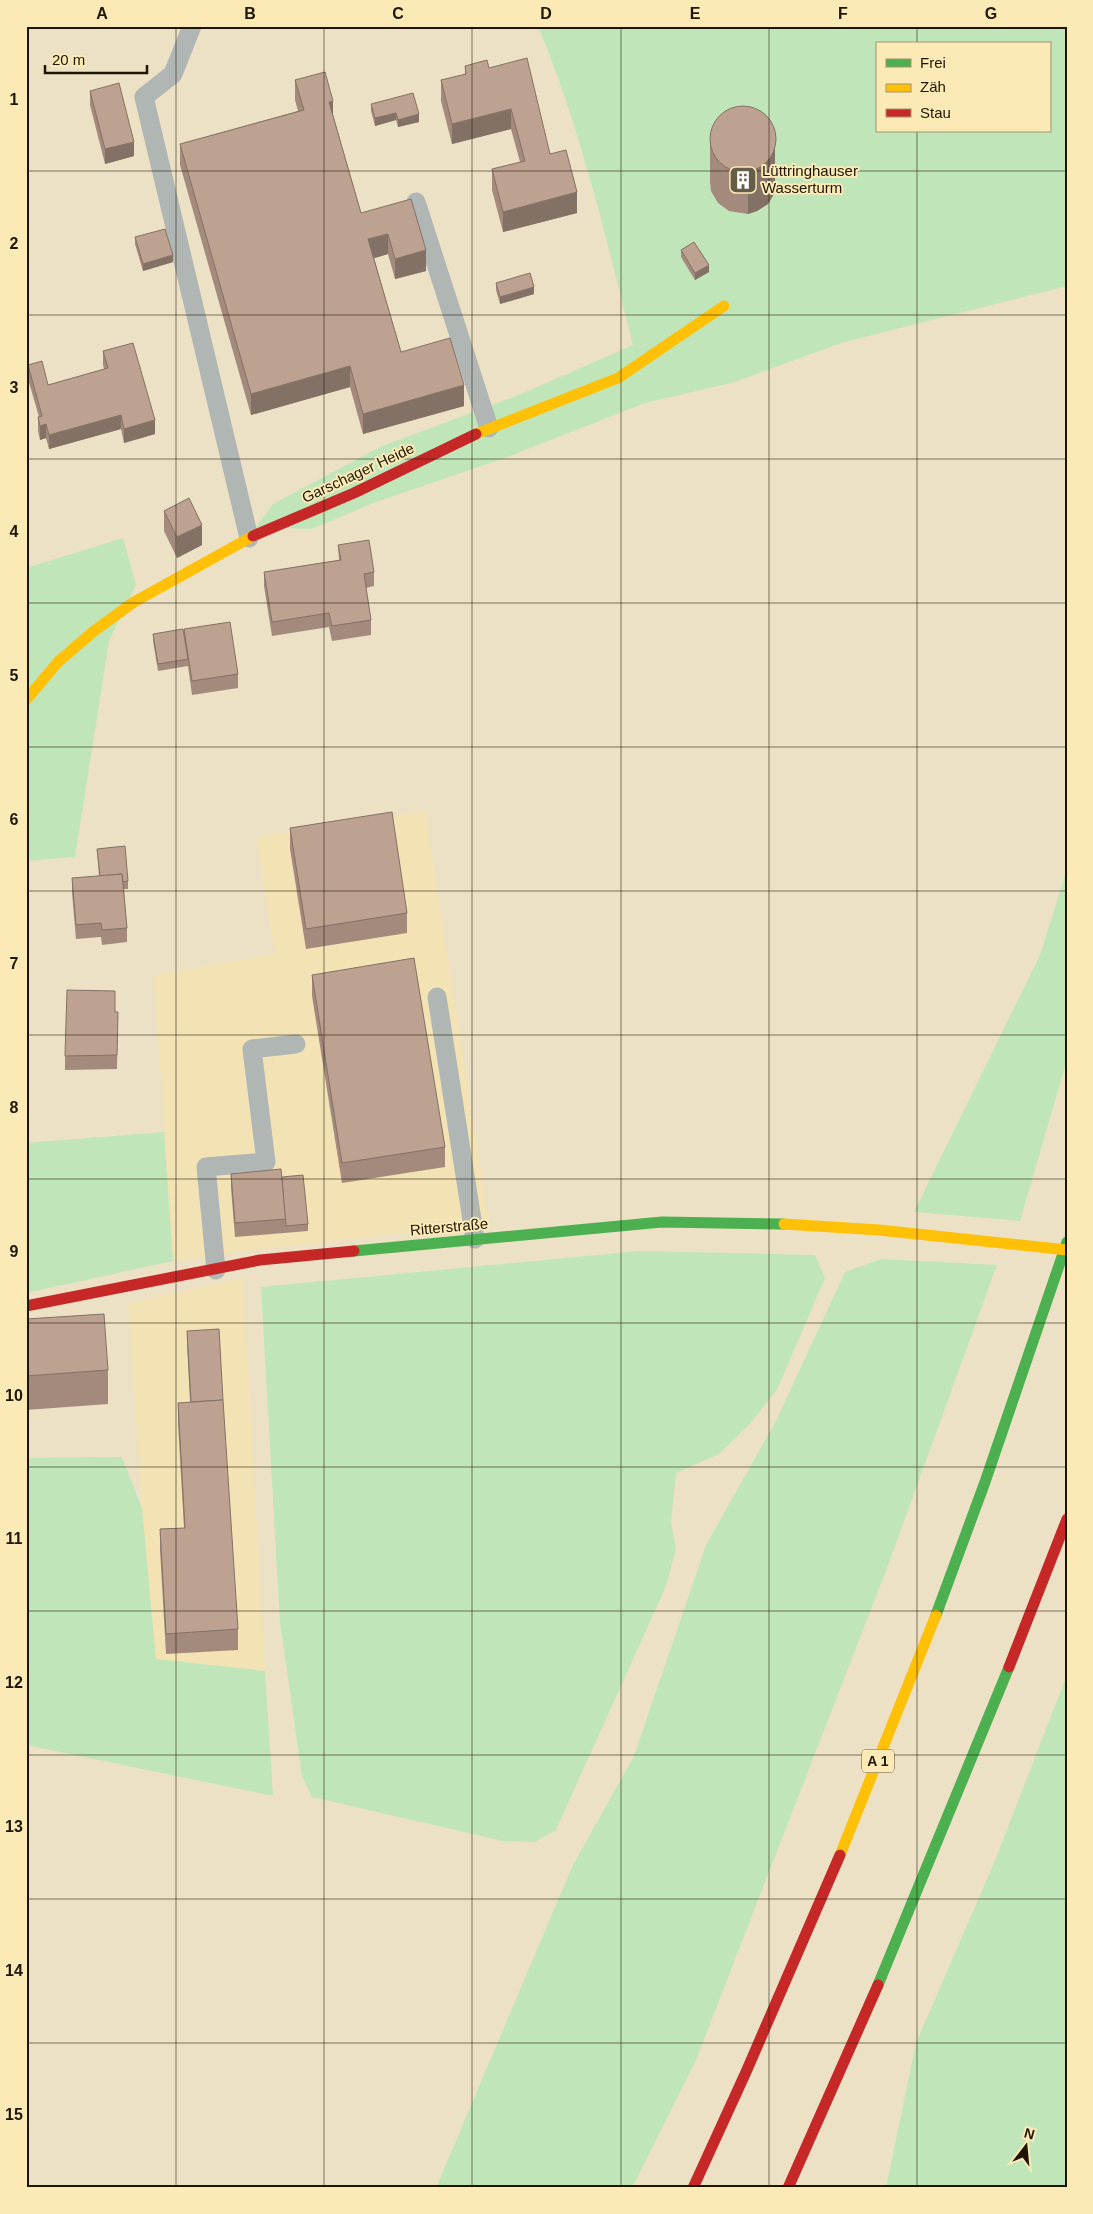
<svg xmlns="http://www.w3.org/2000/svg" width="1093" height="2214" viewBox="0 0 1093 2214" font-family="Arial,sans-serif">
<rect width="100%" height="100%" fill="#ece1c5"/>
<g fill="#f2e2b4">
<polygon points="425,811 489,1224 242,1251 173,1261 154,975 275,954 256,837"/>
<polygon points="243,1278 265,1671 273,1796 26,1745 142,1508 128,1304"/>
</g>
<g fill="#c0e5b9" fill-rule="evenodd">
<path d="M538 26H1067V286L841 343 735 382 645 403 505 458 376 502 311 529 256 527 273 504 380 447 521 394 633 345C606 238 581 129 538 26ZM877 44H1049V131H877Z"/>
<polygon points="123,538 136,585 109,641 75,857 26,861 26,568"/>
<polygon points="1067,869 1067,1060 1020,1221 914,1212 1040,955"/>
<polygon points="164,1132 173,1261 26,1293 26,1143"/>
<polygon points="639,1251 815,1255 825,1278 777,1390 748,1426 719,1454 676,1473 671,1522 676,1549 666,1586 556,1830 535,1842 503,1841 312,1797 302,1776 280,1622 261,1287"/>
<polygon points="881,1259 997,1265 887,1568 696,2060 632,2188 436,2188 572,1867 634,1756 706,1545 776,1421 845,1272"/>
<polygon points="122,1457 142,1508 156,1659 265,1671 273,1796 26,1745 26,1458"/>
<polygon points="1067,1675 1067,2188 886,2188 916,2043 994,1863"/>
</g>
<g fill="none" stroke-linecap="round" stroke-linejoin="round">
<g stroke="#b0b6b3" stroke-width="19">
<polyline points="192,26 173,74 144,97 249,538"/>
<polyline points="416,202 489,428"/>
<polyline points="437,997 475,1239"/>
<polyline points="216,1270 206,1167 266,1162 252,1049 296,1044"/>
</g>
<g stroke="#4caf50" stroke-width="11">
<polyline points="354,1251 662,1222 784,1224"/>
<polyline points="936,1615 985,1482 1067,1242"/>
<polyline points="878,1985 1009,1667"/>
</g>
<g stroke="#ffc107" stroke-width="11">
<polyline points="476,434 618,378 724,306"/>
<polyline points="26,700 58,662 94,631 134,602 253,536"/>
<polyline points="784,1224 879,1230 1067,1250"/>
<polyline points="840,1855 936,1615"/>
</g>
<g stroke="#c62828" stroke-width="11">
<polyline points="253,536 354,493 476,434"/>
<polyline points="26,1306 260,1260 354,1251"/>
<polyline points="1009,1667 1067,1519"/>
<polyline points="693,2188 746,2072 840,1855"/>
<polyline points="788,2188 878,1985"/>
</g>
</g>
<g fill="#a38a7d">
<polygon points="465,66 489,68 550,154 577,213 503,232 492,190 492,169 520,162 511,129 452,144 441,101 441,80 465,74"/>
<polygon points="295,80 333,115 361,213 411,199 426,271 395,279 388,254 374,258 401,352 464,406 363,434 350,387 251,415 180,165 180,144 298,111 295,100"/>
<polygon points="90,91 134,156 105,164 90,105"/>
<polygon points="371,104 419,122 398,127 396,120 375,126 371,111"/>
<polygon points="710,139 775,172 775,192 768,204 757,211 748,214 729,211 718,203 711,191 710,181"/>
<polygon points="135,237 173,262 143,271 135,244"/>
<polygon points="681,250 709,272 695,280 681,257"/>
<polygon points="496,283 534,294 500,304 496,290"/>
<polygon points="103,351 155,434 124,443 121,429 49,449 46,438 40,440 38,431 38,417 39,417 28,379 28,365 48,385 104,369 103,365"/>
<polygon points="164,511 202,545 177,558 164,531"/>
<polygon points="338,545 374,572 374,586 366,588 371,620 371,635 332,641 329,627 272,636 264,586 264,572 339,560"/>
<polygon points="184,629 238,674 238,688 192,695 188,666 158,671 153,641 153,634 184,635"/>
<polygon points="290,828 407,913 407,933 306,949 290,849"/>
<polygon points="97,849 128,881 128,889 124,889 127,928 127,942 102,945 101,937 76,939 72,893 72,878 99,876"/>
<polygon points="312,975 445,1147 445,1167 342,1183 312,996"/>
<polygon points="115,1012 118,1012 117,1069 65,1070 65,1056"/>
<polygon points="231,1174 282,1177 308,1224 308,1231 235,1237 231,1188"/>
<polygon points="26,1319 108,1370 108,1404 26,1410"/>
<polygon points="187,1331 238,1629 238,1650 166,1654 160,1550 160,1529 184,1528 178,1423 178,1403 190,1402 187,1345"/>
</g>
<g fill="#847166">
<polygon points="333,101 333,122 329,102"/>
<polygon points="511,109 511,129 452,144 452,124"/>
<polygon points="396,113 396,120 375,126 375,118"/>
<polygon points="419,114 419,122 398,127 398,120"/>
<polygon points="775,129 775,192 768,204 757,211 748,214 748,172"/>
<polygon points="134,142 134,156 105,164 105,149"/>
<polygon points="577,192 577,213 503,232 503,212"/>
<polygon points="388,234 388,254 368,260 368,239"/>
<polygon points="426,250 426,271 395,279 395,259"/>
<polygon points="173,255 173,262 143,271 143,264"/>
<polygon points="709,265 709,272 695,280 695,273"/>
<polygon points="534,287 534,294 500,304 500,297"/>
<polygon points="350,366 350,387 251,415 251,394"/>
<polygon points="464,385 464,406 363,434 363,414"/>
<polygon points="121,415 121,429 49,449 49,435"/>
<polygon points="155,420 155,434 124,443 124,429"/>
<polygon points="46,424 46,438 40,440 40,426"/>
<polygon points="202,525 202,545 177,558 177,537"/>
</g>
<g fill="#bda191" stroke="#847166">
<polygon points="527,58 550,154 566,150 577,192 503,212 492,169 525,161 511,109 452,124 441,80 466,74 465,66 487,60 489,68"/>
<polygon points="325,72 333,101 329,102 361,213 411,199 426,250 395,259 388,234 368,239 401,352 450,338 464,385 363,414 350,366 251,394 180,144 304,110 295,80"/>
<polygon points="119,83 134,142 105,149 90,91"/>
<polygon points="413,93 419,114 398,120 396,113 375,118 371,104"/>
<circle cx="743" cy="139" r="33"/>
<polygon points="165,229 173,255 143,264 135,237"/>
<polygon points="694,242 709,265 695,273 681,250"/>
<polygon points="530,273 534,287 500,297 496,283"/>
<polygon points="133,343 155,420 124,429 121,415 49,435 46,424 40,426 38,417 42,416 28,365 42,361 48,385 108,368 103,351"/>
<polygon points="189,498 202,525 177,537 164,511"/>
<polygon points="369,540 374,572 364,574 371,620 332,626 329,613 272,622 264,572 341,560 338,545"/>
<polygon points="230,622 238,674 192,681 184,629"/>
<polygon points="183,629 188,659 158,664 153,634"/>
<polygon points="392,812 407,913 306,929 290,828"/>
<polygon points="125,846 128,881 123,882 122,874 100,876 97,849"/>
<polygon points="122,874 127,928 102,930 101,923 76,925 72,878"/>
<polygon points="414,958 445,1147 342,1163 312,975"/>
<polygon points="67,990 115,991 115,1012 118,1012 117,1055 65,1056"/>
<polygon points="281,1169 286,1219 235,1223 231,1174"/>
<polygon points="303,1175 308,1224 286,1226 282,1177"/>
<polygon points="104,1314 108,1370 26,1376 26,1319"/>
<polygon points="219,1329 223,1400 191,1402 187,1331"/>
<polygon points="223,1400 238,1629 166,1634 160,1529 185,1528 178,1403"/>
</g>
<path fill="none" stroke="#1d1604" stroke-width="1" stroke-opacity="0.55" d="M176 26V2188M324 26V2188M472 26V2188M621 26V2188M769 26V2188M917 26V44M917 131V2188M26 171H1067M26 315H1067M26 459H1067M26 603H1067M26 747H1067M26 891H1067M26 1035H1067M26 1179H1067M26 1323H1067M26 1467H1067M26 1611H1067M26 1755H1067M26 1899H1067M26 2043H1067"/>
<defs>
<symbol id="building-square" viewBox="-11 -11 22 22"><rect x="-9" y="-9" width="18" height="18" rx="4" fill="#655d48" stroke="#fbe9b6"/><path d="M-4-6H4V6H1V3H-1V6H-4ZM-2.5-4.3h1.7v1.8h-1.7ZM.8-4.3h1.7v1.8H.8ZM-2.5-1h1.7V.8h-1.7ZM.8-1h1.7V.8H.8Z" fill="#fff"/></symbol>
</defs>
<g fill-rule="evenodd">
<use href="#building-square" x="727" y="164" width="32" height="32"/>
</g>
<g text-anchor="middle" stroke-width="4" stroke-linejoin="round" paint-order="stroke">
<rect fill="#fbe9b6" stroke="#605539" stroke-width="1" x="862" y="1749.5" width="32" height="23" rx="4"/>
<g font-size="14" font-weight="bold" fill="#1d1604">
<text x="878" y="1766">A 1</text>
</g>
<g font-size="15" fill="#1d1604" stroke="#fbe9b6" text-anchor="start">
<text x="762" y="176">Lüttringhauser<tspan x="762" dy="17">Wasserturm</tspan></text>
</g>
<g font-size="15" fill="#1d1604" stroke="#fbe9b6">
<text transform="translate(358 473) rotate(-25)" y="5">Garschager Heide</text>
<text transform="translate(449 1227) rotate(-5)" y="5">Ritterstraße</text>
</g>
</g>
<rect width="1093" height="2214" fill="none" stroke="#fbe9b6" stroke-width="55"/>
<rect x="876" y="42" width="175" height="90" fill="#fbe9b6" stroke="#a2956f"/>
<rect x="886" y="59" width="25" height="8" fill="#4caf50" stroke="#a2956f"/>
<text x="920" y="68" font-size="15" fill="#1d1604">Frei</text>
<rect x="886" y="84" width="25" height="8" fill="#ffc107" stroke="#a2956f"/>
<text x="920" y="92" font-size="15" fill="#1d1604">Zäh</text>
<rect x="886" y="109" width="25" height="8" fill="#c62828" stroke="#a2956f"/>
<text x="920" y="118" font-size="15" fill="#1d1604">Stau</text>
<g transform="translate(1026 2146) rotate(16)" stroke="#fbe9b6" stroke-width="4" paint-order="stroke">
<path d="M0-4L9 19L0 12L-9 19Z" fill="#1d1604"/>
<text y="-8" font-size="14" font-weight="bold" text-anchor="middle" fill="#1d1604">N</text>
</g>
<path d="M45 65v8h102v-8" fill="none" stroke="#1d1604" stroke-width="2.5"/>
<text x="52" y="65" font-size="15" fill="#1d1604" stroke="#fbe9b6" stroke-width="4" paint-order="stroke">20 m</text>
<rect x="28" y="28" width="1038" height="2158" fill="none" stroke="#1d1604" stroke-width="2"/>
<g font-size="16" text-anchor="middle" font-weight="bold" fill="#1d1604">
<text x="102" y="19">A</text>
<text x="250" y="19">B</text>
<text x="398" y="19">C</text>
<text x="546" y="19">D</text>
<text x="695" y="19">E</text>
<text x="843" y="19">F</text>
<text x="991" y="19">G</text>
<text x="14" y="105">1</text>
<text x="14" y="249">2</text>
<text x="14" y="393">3</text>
<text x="14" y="537">4</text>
<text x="14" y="681">5</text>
<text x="14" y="825">6</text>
<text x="14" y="969">7</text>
<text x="14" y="1113">8</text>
<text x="14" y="1257">9</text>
<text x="14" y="1401">10</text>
<text x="14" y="1544">11</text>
<text x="14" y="1688">12</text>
<text x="14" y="1832">13</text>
<text x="14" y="1976">14</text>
<text x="14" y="2120">15</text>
</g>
</svg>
